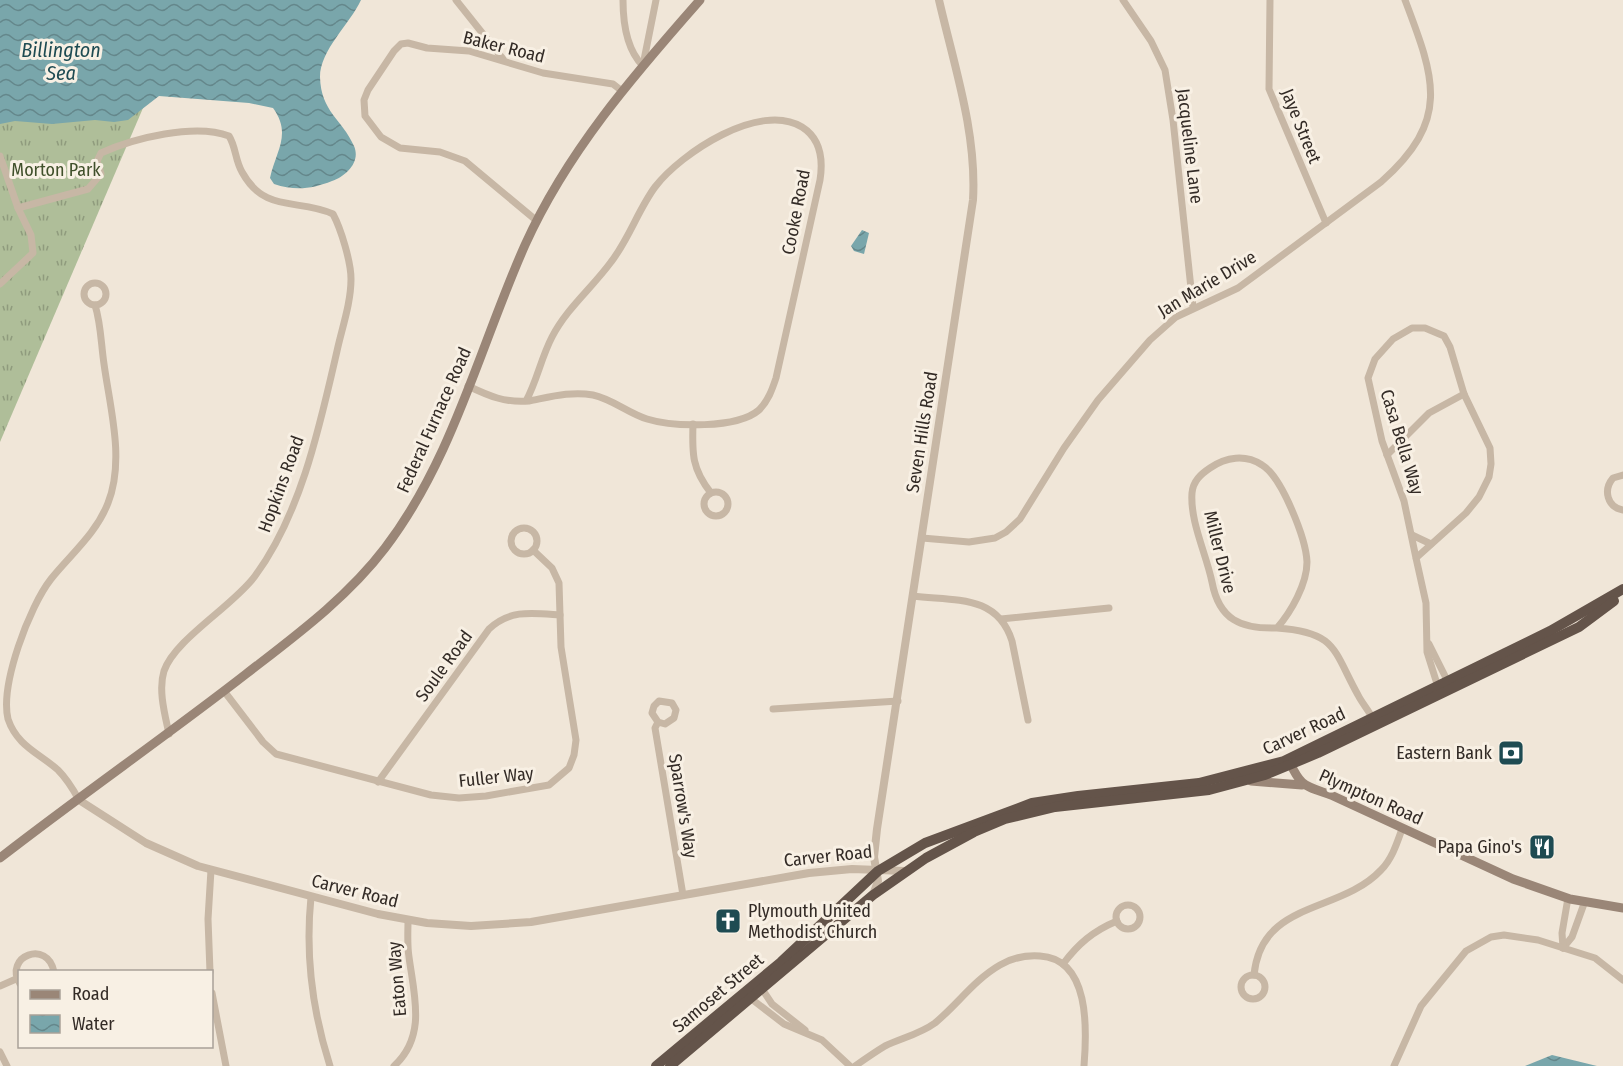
<svg xmlns="http://www.w3.org/2000/svg" width="1623" height="1066" viewBox="0 0 1623 1066" font-family="'Fira Sans Condensed',sans-serif">
<defs>
<pattern id="grass-tufts" width="24" height="20" patternUnits="userSpaceOnUse" patternTransform="scale(1.5)"><rect width="24" height="20" fill="#afbe99"/><path d="M3 7l-1-3M5 7V3M7 7l1-3M15 17l-1-3M17 17v-4M19 17l1-3" fill="none" stroke="#8f9b7d"/></pattern>
<pattern id="water-waves" width="16" height="10" patternUnits="userSpaceOnUse" patternTransform="scale(1.5)"><rect width="16" height="10" fill="#79a6ab"/><path d="M0 5q4-4 8 0t8 0" fill="none" stroke="#64878b"/></pattern>
</defs>
<rect width="100%" height="100%" fill="#f0e6d8"/>
<polygon fill="url(#grass-tufts)" points="149,94 0,442 0,113"/>
<g fill="url(#water-waves)">
<path d="M0 0H361C350 24 320 50 320 77 321 112 342 119 354 146 361 162 346 176 332 181 312 189 295 191 274 184L270 178C276 151 292 134 273 108L249 103 159 96 128 120 114 122 95 120 52 124 15 121 0 124Z"/>
<polygon points="862,230 869,233 864,254 854,251 851,246"/>
<polygon points="1552,1055 1597,1066 1525,1066"/>
</g>
<g fill="none" stroke-linecap="round" stroke-linejoin="round">
<g stroke="#c7b7a5" stroke-width="7">
<polyline points="456,0 503,59"/>
<path d="M623 0C623 22 627 50 643 66"/>
<polyline points="1123,0 1151,41 1165,70 1173,120 1193,307"/>
<polyline points="1270,0 1269,89 1326,223"/>
<polyline points="643,65 656,0"/>
<polyline points="0,156 18,208 31,235 33,253 0,284"/>
<path d="M18 208 88 189 101 174 97 161 101 153C134 138 195 123 229 136 236 147 235 160 242 172 265 214 298 198 333 214 341 229 351 262 351 279 351 303 342 328 337 351 320 425 301 514 255 576 233 606 175 639 164 671 158 690 165 715 169 734"/>
<polyline points="537,221 465,161 440,152 400,148 381,137 365,116 364,100 368,90 394,51 401,44 408,43 427,48 469,51 543,73 613,84 622,91"/>
<circle cx="95" cy="294" r="11"/>
<path d="M468 386C489 396 505 403 529 401 550 397 571 391 593 395 612 399 628 413 647 419 673 427 737 429 759 410 768 401 772 390 776 378L820 180C823 161 821 139 802 127 760 101 681 153 655 187 638 210 629 239 611 262 592 288 567 308 552 337 541 358 537 381 526 401"/>
<path d="M693 424C692 454 692 469 711 493"/>
<polyline points="1387,455 1429,413 1464,394"/>
<path d="M1623 475 1613 478C1603 490 1607 507 1623 510"/>
<circle cx="716" cy="504" r="12"/>
<circle cx="524" cy="541" r="13"/>
<polyline points="1412,535 1431,544"/>
<path d="M922 538 969 542 995 538 1006 532 1020 519 1064 448 1098 400 1150 340 1176 317 1238 288 1381 182C1451 120 1435 79 1405 0"/>
<polyline points="1416,558 1466,513 1479,497 1489,477 1491,464 1490,448 1464,394 1450,347 1444,336 1425,328 1412,328 1393,339 1375,359 1368,378 1382,441 1404,501 1416,558 1426,603 1427,652 1438,687"/>
<path d="M913 596C954 601 997 594 1012 641L1028 720"/>
<polyline points="1001,619 1109,608"/>
<path d="M1277 628C1241 629 1219 620 1212 582 1206 553 1190 522 1192 493 1193 481 1201 474 1210 468 1226 457 1245 454 1262 465 1282 477 1306 539 1307 562 1307 584 1291 612 1277 628 1337 632 1333 650 1358 695 1362 703 1369 711 1373 719"/>
<polyline points="1429,644 1448,682"/>
<polyline points="224,691 263,742 276,754 431,795 459,798 486,796 549,785 569,768 574,755 576,740 561,647 559,583 552,568 533,550"/>
<polyline points="773,709 898,701"/>
<polyline points="658,722 665,724 674,718 676,710 672,703 659,701 654,706 652,713 658,722 655,728 683,895"/>
<path d="M378 782 489 629C510 609 533 613 560 615"/>
<path d="M79 800C73 789 67 779 58 770 39 753 17 746 8 719 0 685 29 607 51 579 71 554 96 534 108 503 125 460 110 408 104 364 101 344 101 324 95 305"/>
<path d="M311 897C305 956 312 1010 330 1066"/>
<circle cx="1128" cy="917" r="12"/>
<polyline points="1563,948 1572,937 1585,901"/>
<polyline points="1563,948 1562,933 1568,898"/>
<path d="M1063 964C1078 944 1093 931 1117 921"/>
<polyline points="210,972 208,919 211,870"/>
<path d="M1254 975C1261 900 1340 914 1381 870 1392 859 1397 843 1402 829"/>
<circle cx="1253" cy="987" r="12"/>
<path d="M20 984C3 956 48 939 54 972"/>
<polyline points="0,986 16,979"/>
<polyline points="760,986 772,1004 805,1030"/>
<polyline points="212,993 226,1066"/>
<polyline points="749,997 784,1024 822,1040 850,1066"/>
<polyline points="0,1052 7,1066"/>
<path d="M394 1066C427 1036 414 995 409 957 407 945 408 932 408 920"/>
<path d="M855 1066C865 1059 875 1052 885 1046 902 1038 920 1034 935 1023 958 1004 974 980 1000 965 1012 958 1026 955 1040 956 1090 959 1087 1029 1084 1066"/>
<polyline points="1394,1066 1421,1006 1466,951 1491,937 1504,935 1538,940 1595,958 1623,980"/>
</g>
<g stroke="#c7b7a5" stroke-width="8">
<polyline points="79,800 146,843 198,866 378,914 427,923 471,926 531,922 809,873 852,869 905,871"/>
<path d="M873 895 878 881 874 857 877 829 973 200C977 133 954 65 939 0"/>
</g>
<g stroke="#9a8677" stroke-width="9">
<path d="M1288 759C1301 787 1303 785 1331 795L1513 879 1570 899 1623 908"/>
<polyline points="1251,781 1302,785"/>
<path d="M0 858C81 795 165 737 246 674 295 636 347 598 385 548 453 459 480 346 525 245 567 152 633 76 700 0"/>
</g>
<g stroke="#64544a" stroke-width="10">
<polyline points="656,1066 781,962 878,871 925,843 1032,803 1078,796 1199,783 1284,761 1550,631 1623,589"/>
<polyline points="670,1066 873,895 926,858 974,832 1005,819 1055,807 1209,790 1265,775 1318,753 1579,627 1614,601"/>
</g>
</g>
<defs>
<symbol id="bank-square" viewBox="-11 -11 22 22"><rect x="-9" y="-9" width="18" height="18" rx="4" fill="#1e4b52" stroke="#f8f0e4"/><path d="M-6-4H6V4H-6ZM0-2.3a2.3 2.3 0 1 0 0 4.6a2.3 2.3 0 1 0 0-4.6Z" fill="#fff"/></symbol>
<symbol id="restaurant-square" viewBox="-11 -11 22 22"><rect x="-9" y="-9" width="18" height="18" rx="4" fill="#1e4b52" stroke="#f8f0e4"/><path d="M-5-6h1v4h1v-4h1v4h1v-4h1v5L-1.5 .5V6h-2V.5L-5-1ZM5-6V6H3V1.5H1.5Q1.5-4 5-6Z" fill="#fff"/></symbol>
<symbol id="church-square" viewBox="-11 -11 22 22"><rect x="-9" y="-9" width="18" height="18" rx="4" fill="#1e4b52" stroke="#f8f0e4"/><path d="M-1.2-6h2.4v3.5h3.3v2.4h-3.3V6h-2.4V-.1h-3.3v-2.4h3.3Z" fill="#fff"/></symbol>
</defs>
<g fill-rule="evenodd">
<use href="#bank-square" x="1496" y="738" width="30" height="30"/>
<use href="#restaurant-square" x="1527" y="832" width="30" height="30"/>
<use href="#church-square" x="713" y="906" width="30" height="30"/>
</g>
<g text-anchor="middle" stroke-width="6" stroke-linejoin="round" paint-order="stroke">
<g font-size="18" fill="#332b26" stroke="#f8f0e4">
<text transform="translate(504 47) rotate(14)" y="6">Baker Road</text>
<text transform="translate(1301 126) rotate(68)" y="6">Jaye Street</text>
<text transform="translate(1190 146) rotate(83)" y="6">Jacqueline Lane</text>
<text transform="translate(796 212) rotate(-79)" y="6">Cooke Road</text>
<text transform="translate(1207 284) rotate(-31)" y="6">Jan Marie Drive</text>
<text transform="translate(434 420) rotate(-66)" y="6">Federal Furnace Road</text>
<text transform="translate(922 432) rotate(-81)" y="6">Seven Hills Road</text>
<text transform="translate(1402 442) rotate(73)" y="6">Casa Bella Way</text>
<text transform="translate(281 484) rotate(-70)" y="6">Hopkins Road</text>
<text transform="translate(1220 552) rotate(76)" y="6">Miller Drive</text>
<text transform="translate(444 666) rotate(-54)" y="6">Soule Road</text>
<text transform="translate(1304 731) rotate(-25)" y="6">Carver Road</text>
<text transform="translate(496 777) rotate(-6)" y="6">Fuller Way</text>
<text transform="translate(1371 797) rotate(24)" y="6">Plympton Road</text>
<text transform="translate(683 806) rotate(81)" y="6">Sparrow's Way</text>
<text transform="translate(828 856) rotate(-6)" y="6">Carver Road</text>
<text transform="translate(355 891) rotate(14)" y="6">Carver Road</text>
<text transform="translate(397 979) rotate(-95)" y="6">Eaton Way</text>
<text transform="translate(718 993) rotate(-40)" y="6">Samoset Street</text>
</g>
<g font-size="18" fill="#40502b" stroke="#f8f0e4">
<text x="56" y="176">Morton Park</text>
</g>
<g font-size="18" fill="#332b26" stroke="#f8f0e4" text-anchor="end">
<text x="1492" y="759">Eastern Bank</text>
<text x="1522" y="853">Papa Gino's</text>
<text x="748" y="917" text-anchor="start">Plymouth United<tspan x="748" dy="21">Methodist Church</tspan></text>
</g>
<g font-size="20" font-style="italic" fill="#1e4b52" stroke="#f8f0e4">
<text x="61" y="57">Billington<tspan x="61" dy="23">Sea</tspan></text>
</g>
</g>
<rect x="18" y="970" width="195" height="78" fill="#f8f0e4" stroke="#a9a198" stroke-width="1.5"/>
<rect x="30" y="990" width="30" height="9" fill="#9a8677" stroke="#a9a198" stroke-width="1.5"/>
<text x="72" y="1000" font-size="18" fill="#332b26">Road</text>
<rect x="30" y="1015" width="30" height="18" fill="url(#water-waves)" stroke="#a9a198" stroke-width="1.5"/>
<text x="72" y="1030" font-size="18" fill="#332b26">Water</text>
</svg>
